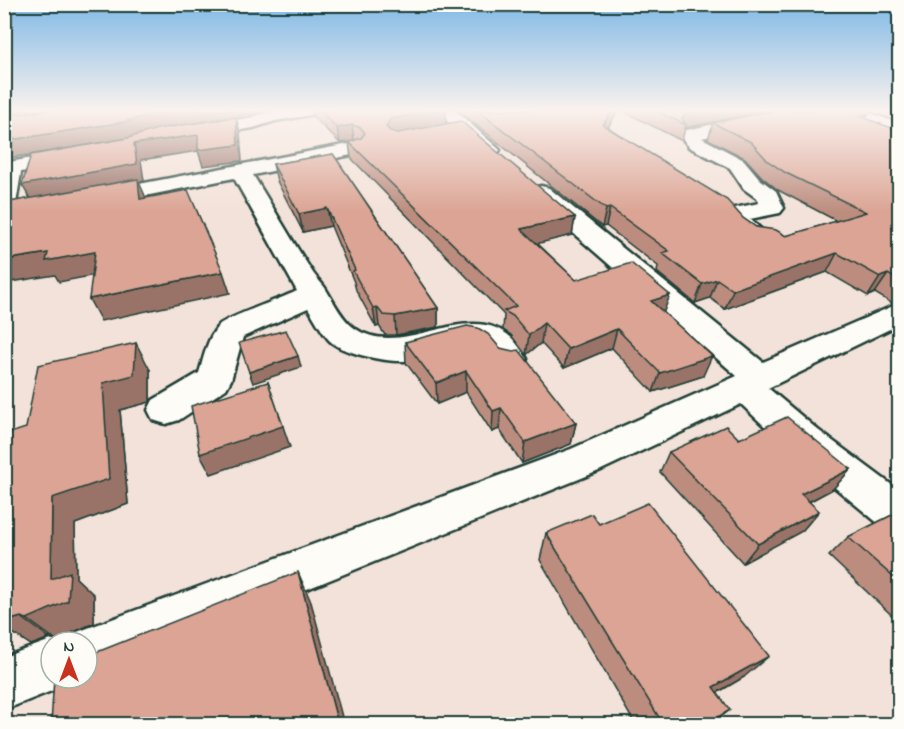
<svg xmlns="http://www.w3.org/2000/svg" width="904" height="729" viewBox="0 0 904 729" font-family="'Indie Flower',sans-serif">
<rect width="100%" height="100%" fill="#f3e2d9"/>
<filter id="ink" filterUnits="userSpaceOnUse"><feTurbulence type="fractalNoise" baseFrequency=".0167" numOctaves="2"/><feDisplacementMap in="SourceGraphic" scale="12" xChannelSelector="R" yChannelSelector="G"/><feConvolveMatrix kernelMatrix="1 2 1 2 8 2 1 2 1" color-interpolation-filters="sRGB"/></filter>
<g filter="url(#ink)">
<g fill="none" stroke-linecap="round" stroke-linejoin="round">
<defs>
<g id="minor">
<polygon points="275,110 319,110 316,114 275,121 253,128 192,138 185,136 183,132 185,128 192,126 249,118"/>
<polygon points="435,110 455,110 500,150 497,154 483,154"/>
<path d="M779 110H813L810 114 702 138 744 160 760 179 776 191 784 208 780 213 750 219 774 241 770 246C751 251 733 232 722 217L730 209 759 203 758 199 744 189 730 168 689 147 680 135 682 131Z"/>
<polygon points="838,110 863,110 900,124 900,136 841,114"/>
<path d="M354 143 361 145 364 149 361 153 253 175C273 207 292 241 313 273 317 279 323 284 327 291 333 301 343 320 353 327 406 367 485 279 527 359L523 367 511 370 499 367C472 321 441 358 404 361 386 362 341 353 329 340 321 331 315 318 308 308L243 337 231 380 226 389 179 420 166 424 153 420 148 410 153 400 199 373C204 357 207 338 219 325 225 318 283 298 297 291L234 178 100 205 92 203 89 198 92 193Z"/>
<polygon points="71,151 78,153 81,157 78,161 21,172 16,204 12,209 4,211 4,163"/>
<polygon points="541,186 549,188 763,362 900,303 900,324 768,388 818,430 900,491 900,535 885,529 792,452 741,404 599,471 87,678 86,678 87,642 66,642 69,635 571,449 737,376 533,198 530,193 533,188"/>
<polygon points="51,640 55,642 51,642 51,678 72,678 69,684 4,710 4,657"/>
</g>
</defs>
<use href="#minor" stroke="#1f3d34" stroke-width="5"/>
<use href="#minor" fill="#fdfcf7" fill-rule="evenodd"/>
</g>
<g fill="#bc8d7f" stroke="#1f3d34" stroke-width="1.5">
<polygon points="312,110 446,110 446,124 575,217 572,235 537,243 576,280 664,313 703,376 653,392 612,348 564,368 541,343 526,355 511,335 503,330 504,315 351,158 349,142 353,141 340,143 313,117"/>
<polygon points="458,110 618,110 608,127 756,227 786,236 837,221 778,190 762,177 745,158 708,139 713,123 866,119 900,131 900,301 893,304 875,293 868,296 827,272 725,309 710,298 695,303 657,272 658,266 606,226 602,227"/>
<polygon points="621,110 768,110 685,128 682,141"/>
<polygon points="333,154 438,308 438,327 396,335 385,335 379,326 376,327 356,290 354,282 331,226 303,232 277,181 273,164"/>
<polygon points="405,342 500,348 576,423 571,444 522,463 499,429 492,432 466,392 437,404 406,363"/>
<polygon points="150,370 150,402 120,410 128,504 75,524 76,578 94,595 94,623 56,640 50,638 31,645 4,627 26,428"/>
<polygon points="739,439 851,469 833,489 809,502 819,511 802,531 743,563 660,472 669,452"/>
<polygon points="900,511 900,623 829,556 848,537"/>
<polygon points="599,524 744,677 717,693 712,724 635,724 540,560 546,533"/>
</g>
<g fill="#997368" stroke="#1f3d34" stroke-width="1.5">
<polygon points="4,110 58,110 4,117"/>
<polygon points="176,110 273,110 159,129 130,138 4,159 4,141"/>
<polygon points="439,110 446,110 446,124 387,142 386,127 390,119"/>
<polygon points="612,110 618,110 601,140 603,125"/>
<polygon points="703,110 768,110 685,128 686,125 682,119 686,114"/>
<polygon points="868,114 861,129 859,116"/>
<polygon points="236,117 240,132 242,161 203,166 198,151 141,160 144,181 139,182 146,198 149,219 32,202 22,185 134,144"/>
<polygon points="352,125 354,141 340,143 337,128"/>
<polygon points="327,208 331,226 303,232 299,214"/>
<polygon points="610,208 606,226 602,227 606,209"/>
<polygon points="575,217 572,235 520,248 521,229"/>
<polygon points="95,252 106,273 59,282 55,275 4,283 4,260 48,253"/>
<polygon points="837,253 827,272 725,309 733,290"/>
<polygon points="223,272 230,293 101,321 89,299"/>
<polygon points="888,274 875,293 868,296 880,277"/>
<polygon points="717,279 710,298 695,303 702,284"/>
<polygon points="900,294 900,301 893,304"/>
<polygon points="670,295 663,314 651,301"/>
<polygon points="377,307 379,326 376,327 373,308"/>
<polygon points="438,308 438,327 396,335 395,316"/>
<polygon points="544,323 541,343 526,355 529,335"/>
<polygon points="617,329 612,348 564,368 568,349"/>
<polygon points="136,343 150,370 150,402 120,410 128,504 75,524 76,578 94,595 94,623 56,640 27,619 51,579 52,498 103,383"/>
<polygon points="298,356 301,367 253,383 249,372"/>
<polygon points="712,356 703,376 653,392 660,373"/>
<polygon points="466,371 466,392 437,404 436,383"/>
<polygon points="268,382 290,447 211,474 200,454"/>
<polygon points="501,408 499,429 492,432 493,411"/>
<polygon points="576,423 571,444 522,463 525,442"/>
<polygon points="851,469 833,489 785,514 801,494"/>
<polygon points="819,511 802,531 743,563 758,544"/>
<polygon points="9,554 4,589 4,555"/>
<polygon points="298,572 311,602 344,724 338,724"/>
<polygon points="21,617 50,638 31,645 4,627 4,622"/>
<polygon points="769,656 744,677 692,707 713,687"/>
<polygon points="730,710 712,724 706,724"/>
</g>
<g fill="#dba494" stroke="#1f3d34" stroke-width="1.5">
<polygon points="48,110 176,110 153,114 124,122 4,141 4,116"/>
<polygon points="319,110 439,110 390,119 386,127 390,131 398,133 461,121 575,217 521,229 576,280 631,263 670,295 651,301 712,356 660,373 617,329 568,349 544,323 529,335 513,316 504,311 516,306 349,142 361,138 365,133 361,128 352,125 337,128"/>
<polygon points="477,110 612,110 603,125 727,200 743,218 756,227 776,230 786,236 866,212 786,173 768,161 751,142 713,123 776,110 858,110 868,114 859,116 900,131 900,281 888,274 880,277 837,253 733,290 717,279 702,284 662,253 669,251 610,208 606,209"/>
<polygon points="654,110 703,110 686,114 682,119 686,125"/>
<polygon points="236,117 238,145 198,150 198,135 134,144 137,164 22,185 31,155 128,138 157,129"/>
<polygon points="333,154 438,308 395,316 383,315 377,307 373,308 353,271 355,270 327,208 299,214 273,164"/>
<polygon points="138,179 140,199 188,190 223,272 89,299 95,252 46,261 48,253 4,260 4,203"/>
<polygon points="467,326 478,328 488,334 500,348 513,351 519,350 576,423 525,442 501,408 493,411 466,371 436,383 405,342"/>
<polygon points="286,330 298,356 249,372 239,343"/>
<polygon points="136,343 134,375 103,383 109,479 52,498 51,579 70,572 68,601 27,619 21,617 4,622 4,591 9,554 4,555 4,435 26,428 38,365"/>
<polygon points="268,382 283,426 200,454 191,406"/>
<polygon points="787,417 851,469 801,494 819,511 758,544 669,452 726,426 739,439"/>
<polygon points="648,503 769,656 713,687 730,710 706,724 663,724 546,533 592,514 599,524"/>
<polygon points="900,511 900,583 848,537"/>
<polygon points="298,572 338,724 51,724 54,678 87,678 87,656"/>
</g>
</g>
<linearGradient id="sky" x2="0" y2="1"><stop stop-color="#80b9e6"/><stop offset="0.52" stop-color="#faf2ee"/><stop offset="1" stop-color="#faf2ee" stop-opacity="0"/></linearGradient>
<rect width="904" height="212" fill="url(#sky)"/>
<rect width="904" height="729" fill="none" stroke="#fdfcf7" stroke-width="24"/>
<rect x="12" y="12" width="880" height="705" fill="none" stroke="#1f3d34" stroke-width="2" filter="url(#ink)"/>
<g transform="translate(69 660)"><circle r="28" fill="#fdfcf7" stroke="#a4b0a9" stroke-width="1.5"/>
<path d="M0-4.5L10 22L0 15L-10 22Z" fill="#c8321e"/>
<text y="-9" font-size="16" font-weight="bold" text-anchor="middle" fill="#1f3d34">N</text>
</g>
</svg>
